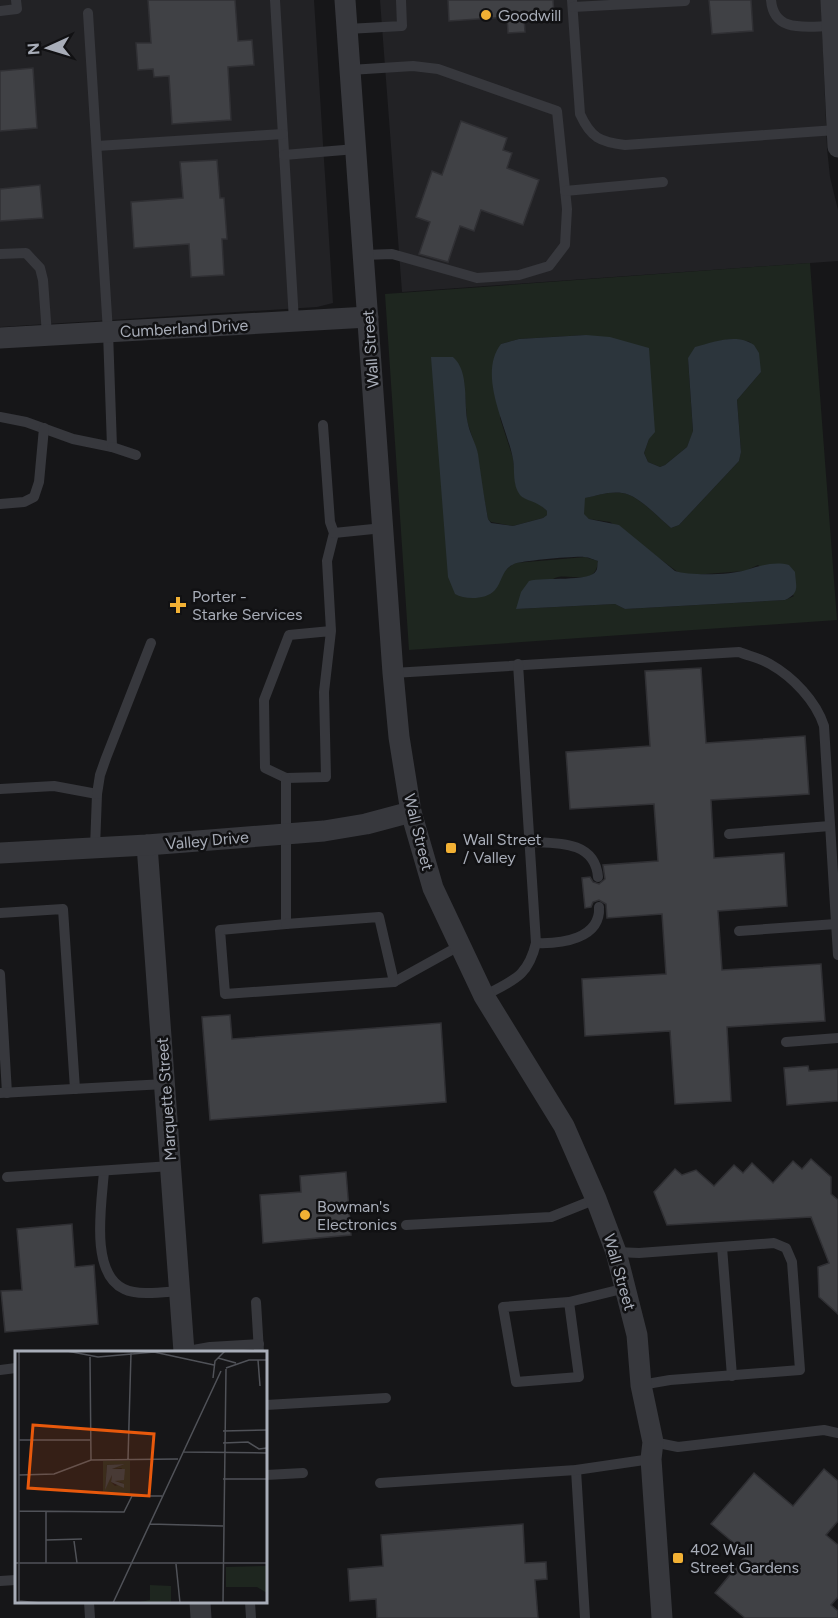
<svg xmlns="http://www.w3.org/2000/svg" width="838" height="1618" viewBox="0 0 838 1618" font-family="Figtree,sans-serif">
<rect width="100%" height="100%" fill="#161618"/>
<g fill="#222225">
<polygon points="0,0 314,0 333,303 317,307 0,327"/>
<polygon points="380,0 821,0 827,148 830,177 838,210 838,261 402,292"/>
</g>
<path fill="#1e261f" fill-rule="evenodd" d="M810 263 837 620 409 650 385 294ZM586 335 649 439 644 453 648 462 660 467 665 465 687 447 693 432 688 358C713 344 721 335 750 342L761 372 737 400 741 451 739 461 679 525 671 528C659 518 637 494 622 493 610 491 596 496 584 498V515L589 519 610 522 679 573 693 575 745 571 758 565 794 596 785 600 625 609 615 604 516 609C526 602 545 583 555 578 569 572 596 588 598 561L585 557 515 563 504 571 495 589 453 357 464 381 467 421 477 452 481 481 488 519 491 522 513 526 543 518 547 515V511L540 504 523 497 516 486 513 458 500 418 501 344 519 339Z"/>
<path fill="#2c353c" d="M586 335 610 337 649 348 655 432 649 439 644 453 648 462 660 467 665 465 687 447 693 431 688 358 695 347C714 342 737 333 754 345L759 353 761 372 737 400 741 452 739 461 679 525 671 528C659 518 637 494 622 493 610 491 596 496 585 498L584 514 589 519 619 525 675 571C690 576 731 575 746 570 760 566 774 561 789 565L795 572C796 587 800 593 785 600L625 609 615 604 516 609 521 592 529 581C543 577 590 582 596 571 598 569 597 563 598 561 594 560 589 557 584 557 575 556 521 561 514 564 501 570 503 581 495 590 486 600 465 600 455 594L448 577 431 357H453C470 372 463 403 468 424 470 434 476 444 478 454 481 476 484 497 488 519L491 523 513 526 543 518 547 515V511C538 501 525 501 520 495 512 485 515 470 513 459 507 426 477 375 501 344L519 339Z"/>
<g fill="#404145" stroke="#303034" stroke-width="1.5">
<polygon points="148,0 235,0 238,41 252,40 254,65 228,67 231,120 172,124 169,76 154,77 153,69 138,70 136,43 151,43"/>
<polygon points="448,0 553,0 554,14 524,16 525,32 508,33 507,17 449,21"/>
<polygon points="709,0 751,0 753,31 712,34"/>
<polygon points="33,68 37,128 0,131 0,71"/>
<polygon points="461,121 507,138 503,150 512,153 507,168 539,180 523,225 481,210 474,231 460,226 448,262 419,254 430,222 416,217 432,171 442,175"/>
<polygon points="217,160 220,198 224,198 227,239 222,239 224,275 191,277 189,244 134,248 131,202 183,198 180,162"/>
<polygon points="40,185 43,218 0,221 0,189"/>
<polygon points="701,668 706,743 805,736 809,794 711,800 714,858 784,853 787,906 718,911 722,970 821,964 825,1021 727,1027 731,1101 675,1104 670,1031 585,1036 582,979 666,974 662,914 607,918 606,904 599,900 593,902 591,907 585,908 582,878 590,877 593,882 599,884 605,879 603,865 658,861 654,804 570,809 566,752 650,746 645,671"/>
<polygon points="230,1015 232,1039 441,1023 446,1102 210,1120 202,1017"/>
<polygon points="808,1066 809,1071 838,1069 838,1101 787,1105 784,1068"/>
<polygon points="811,1159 831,1177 831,1194 838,1200 838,1314 819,1297 818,1267 829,1263 811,1217 667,1225 654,1192 675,1169 682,1175 696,1170 714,1186 734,1165 743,1173 752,1163 773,1183 793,1161 802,1169"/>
<polygon points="346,1172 351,1235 263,1243 260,1195 301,1192 300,1176"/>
<polygon points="72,1224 75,1267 94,1265 98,1324 5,1332 1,1291 22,1290 17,1229"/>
<polygon points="824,1469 838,1481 838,1521 826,1535 838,1545 838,1597 831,1605 838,1611 838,1618 745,1618 715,1593 747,1554 711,1524 754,1473 793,1506"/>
<polygon points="523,1524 525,1563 546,1562 547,1579 535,1580 538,1618 377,1618 376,1599 350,1601 348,1569 383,1566 381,1535"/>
</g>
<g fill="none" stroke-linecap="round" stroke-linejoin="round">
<g stroke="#37383d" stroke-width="10">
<polyline points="275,0 294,321"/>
<path d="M572 0 580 114C591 138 600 142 625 145L836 130"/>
<path d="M771 0C774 34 807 26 832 26"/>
<polyline points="573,7 685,1"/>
<polyline points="0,11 17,9 16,0"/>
<polyline points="347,29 402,26 401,0"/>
<polyline points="350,70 413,66 438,69 557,111 567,209 565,245 549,266 519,275 477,278 392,254 364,255"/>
<polyline points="97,146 283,134"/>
<polyline points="284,155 356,149"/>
<polyline points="565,191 663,182"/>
<polyline points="0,254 26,253 40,268 43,280 47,335"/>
<polyline points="0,417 26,422 73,439 112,447 108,332 88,13"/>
<polyline points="323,425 330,522 334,533 327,561 331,631 289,635 264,700 265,768 286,778 326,777 324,692 331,631"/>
<polyline points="112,447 136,455"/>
<polyline points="0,504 24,502 34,497 39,482 44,428"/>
<polyline points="334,533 383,528"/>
<path d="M393 673 739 652C749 656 760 658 770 664 793 677 816 701 824 726L838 955"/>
<polyline points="286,778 286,924 220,930 225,994 394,982 459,946"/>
<polyline points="0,789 54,786 97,794 95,848"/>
<polyline points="97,794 100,775 106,758 151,643"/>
<polyline points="729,834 830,826"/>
<path d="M531 842C558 843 595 841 598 877"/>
<polyline points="0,913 63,909 75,1089"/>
<polyline points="286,924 379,917 394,982"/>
<polyline points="739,931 836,924"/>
<path d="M536 943C561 944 601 939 599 907"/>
<polyline points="0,974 7,1093"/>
<path d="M484 996C513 980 528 977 536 943L518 664"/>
<polyline points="786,1042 838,1038"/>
<polyline points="0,1093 165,1084"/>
<path d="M104 1171C102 1202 89 1273 124 1289 138 1296 164 1292 180 1291"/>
<polyline points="7,1177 171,1166"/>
<polyline points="406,1225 551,1217 596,1199"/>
<polyline points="722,1247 732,1376"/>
<polyline points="616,1252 639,1253 774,1243 786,1248 792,1262 800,1370 670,1380 641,1385"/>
<polyline points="256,1302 259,1352"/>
<polygon points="569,1302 579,1377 516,1382 503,1307"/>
<polyline points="569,1302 626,1288"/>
<polyline points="182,1352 210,1347 259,1344"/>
<polyline points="0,1370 16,1368"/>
<polyline points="266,1405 386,1398"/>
<polyline points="653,1442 678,1447 824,1430 838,1433"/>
<polyline points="576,1470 585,1618"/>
<polyline points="266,1475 303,1473"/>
<polyline points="380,1483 576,1470 651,1459"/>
<polyline points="0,1581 16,1580"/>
<polyline points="89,1602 90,1618"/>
<polyline points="250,1602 251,1618"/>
</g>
<g stroke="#37383d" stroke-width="21">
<polyline points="345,0 393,673 399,737 411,812 433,888 484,996 564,1126 596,1199 616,1252 637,1335 641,1385 653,1442 651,1459 662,1618"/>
<polyline points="831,0 838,147"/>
<polyline points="0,338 368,317"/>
<polyline points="147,845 184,1352"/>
<polyline points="0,853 147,845 324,831 366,824 411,812"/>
<polyline points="200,1602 201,1618"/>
</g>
</g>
<g fill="#f2b134" stroke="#111113" stroke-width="2">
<circle cx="486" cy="15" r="6"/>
<path d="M175 596h6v6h6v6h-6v6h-6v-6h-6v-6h6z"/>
<rect x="445" y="842" width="12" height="12" rx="3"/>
<circle cx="305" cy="1215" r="6"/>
<rect x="672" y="1552" width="12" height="12" rx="3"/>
</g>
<g text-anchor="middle" stroke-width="5" stroke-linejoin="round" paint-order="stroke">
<g font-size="16" fill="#a8adb8" stroke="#111113" text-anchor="start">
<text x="498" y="21">Goodwill</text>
<text x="192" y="602">Porter -<tspan x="192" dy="18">Starke Services</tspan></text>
<text x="463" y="845">Wall Street<tspan x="463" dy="18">/ Valley</tspan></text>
<text x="317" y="1212">Bowman's<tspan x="317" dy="18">Electronics</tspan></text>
<text x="690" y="1555">402 Wall<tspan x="690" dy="18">Street Gardens</tspan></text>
</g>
<g font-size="16" fill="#a8adb8" stroke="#111113">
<text transform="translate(184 328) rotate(-3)" y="6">Cumberland Drive</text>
<text transform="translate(370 349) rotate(-94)" y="6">Wall Street</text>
<text transform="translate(419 832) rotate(76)" y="6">Wall Street</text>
<text transform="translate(207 840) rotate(-5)" y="6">Valley Drive</text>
<text transform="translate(166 1099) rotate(-94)" y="6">Marquette Street</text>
<text transform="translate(620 1272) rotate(74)" y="6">Wall Street</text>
</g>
</g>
<g transform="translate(15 1351)">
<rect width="252" height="252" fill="#161618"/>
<path d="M88 110H115V142H88ZM110 113 97 118 107 117 100 130 108 132 100 135 96 131 97 124 90 138 92 114ZM252 215V242L242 236H211V216ZM135 234 156 235V252H120L135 249Z" fill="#1e261f" fill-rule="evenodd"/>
<path d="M110 113 97 118H110L109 129 100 130 109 133V137L96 131 97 124 90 139 92 114Z" fill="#2c353c"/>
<path fill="none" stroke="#505258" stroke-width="1.5" d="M52 0 83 6 139 1 199 14M75 6 76 109M203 7 221 12M243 9 245 35M211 17 234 9H252M198 27 200 10 210 0M208 80 252 79M4 89H75M208 92 233 91 244 98 252 97M169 101 252 102M113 108 116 2M4 124 39 123 76 109 163 108M208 128H252M4 160 109 161 117 145H147M31 161V212M135 173 208 175M31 189 67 188M59 190 62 212M0 212H252M161 213 165 252M4 250 26 252M4 252V0M98 252 206 20M208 252 211 18"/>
<path fill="#e8590c" fill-opacity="0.15" stroke="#e8590c" stroke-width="3" d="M18 74 139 83 134 145 13 137Z"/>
<rect width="252" height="252" fill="none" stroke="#a8adb8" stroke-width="3"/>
</g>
<g transform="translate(48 48) rotate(266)" stroke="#111113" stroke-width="4.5" paint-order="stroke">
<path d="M0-4.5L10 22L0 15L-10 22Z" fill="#a8adb8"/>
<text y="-9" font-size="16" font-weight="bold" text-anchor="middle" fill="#a8adb8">N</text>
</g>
</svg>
